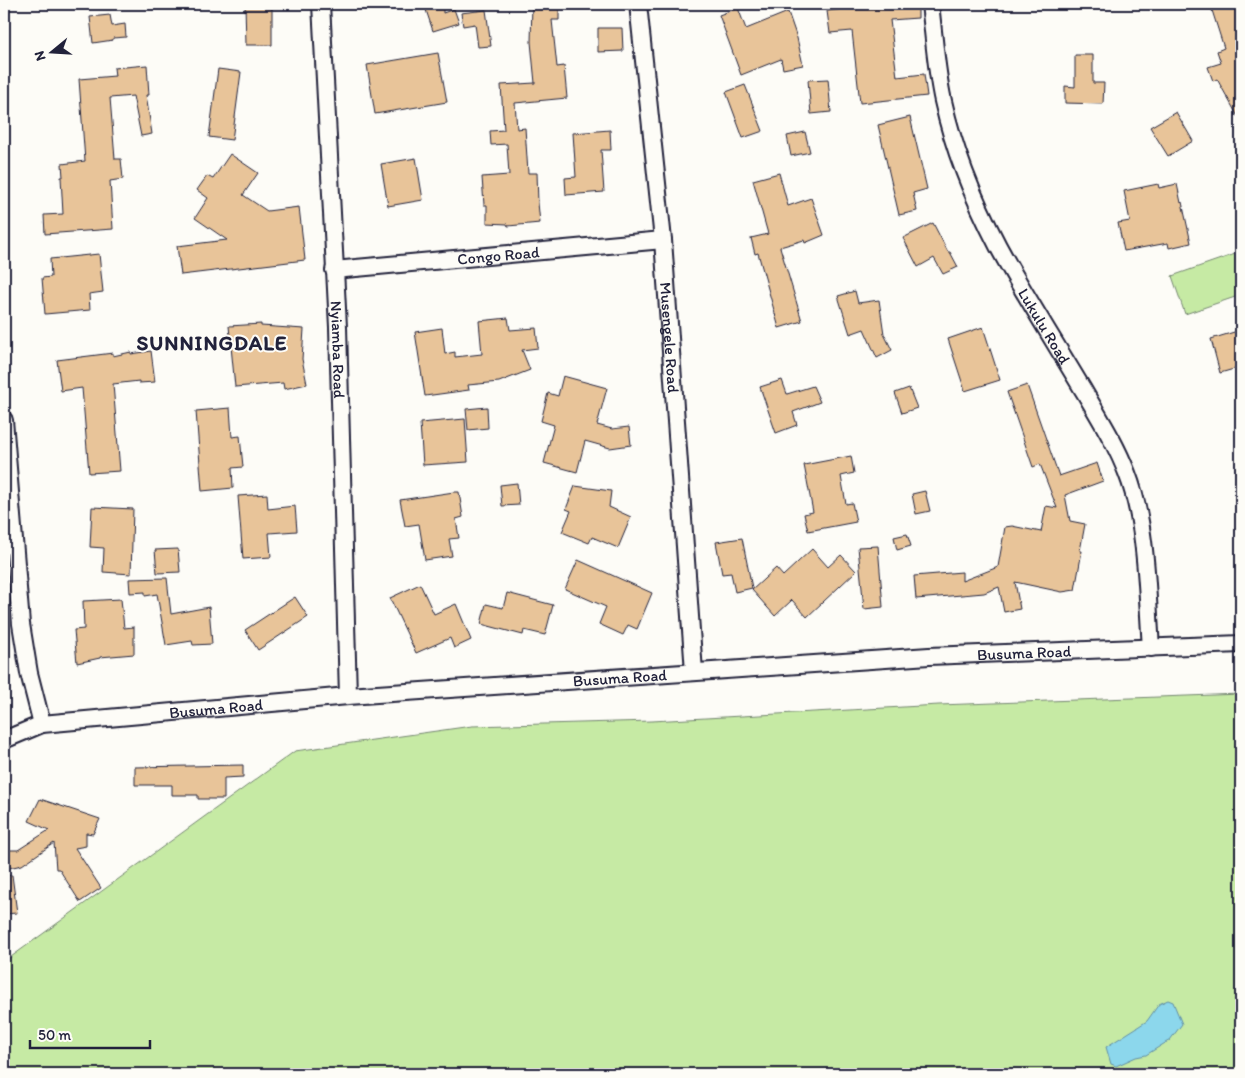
<svg xmlns="http://www.w3.org/2000/svg" width="1245" height="1078" viewBox="0 0 1245 1078" font-family="Itim,sans-serif">
<rect width="100%" height="100%" fill="#fdfcf7"/>
<filter id="ink" filterUnits="userSpaceOnUse"><feTurbulence type="fractalNoise" baseFrequency=".02" numOctaves="2"/><feDisplacementMap in="SourceGraphic" scale="10" xChannelSelector="R" yChannelSelector="G"/><feConvolveMatrix kernelMatrix="1 2 1 2 8 2 1 2 1" color-interpolation-filters="sRGB"/></filter>
<g filter="url(#ink)">
<g fill="#c6eaa4" stroke="#748670">
<polygon points="1241,252 1241,295 1185,314 1172,276"/>
<polygon points="1241,694 1241,1074 4,1074 4,962 295,751 472,726 652,721 939,705"/>
</g>
<polygon fill="#8cd7ec" stroke="#628fa5" points="1168,1000 1173,1002 1182,1024 1170,1040 1146,1055 1136,1057 1116,1066 1111,1064 1106,1047 1147,1021 1159,1004"/>
<g fill="#e8c499" stroke="#22223b">
<polygon points="245,4 272,4 272,45 246,45"/>
<polygon points="424,4 443,4 443,13 454,9 459,23 433,31"/>
<polygon points="532,4 559,4 559,20 552,20 557,67 564,66 567,98 515,103 517,129 525,128 528,173 537,173 538,203 540,223 508,226 507,224 487,223 487,205 484,205 482,177 509,175 507,144 491,145 490,131 504,130 501,85 535,83 531,42"/>
<polygon points="889,4 918,4 918,18 890,20 897,77 924,74 927,96 860,103 852,31 830,33 827,11"/>
<polygon points="1210,4 1241,4 1241,122 1217,79 1213,81 1208,67 1221,63 1217,51 1224,48"/>
<polygon points="738,8 746,29 788,12 797,38 803,65 783,69 781,59 741,75 719,15"/>
<polygon points="486,10 491,46 478,47 475,24 463,26 461,13"/>
<polygon points="110,15 112,26 125,24 126,37 113,38 113,40 93,43 90,17"/>
<polygon points="598,28 622,28 623,51 598,52"/>
<polygon points="438,53 447,102 375,114 367,65"/>
<polygon points="1075,55 1093,55 1093,83 1104,83 1103,104 1065,103 1065,86 1075,87"/>
<polygon points="147,65 149,95 146,95 152,134 141,136 133,96 110,98 115,159 121,159 123,179 110,181 113,229 45,234 44,215 63,214 61,177 63,177 62,164 85,161 79,79 115,76 114,68"/>
<polygon points="218,69 241,72 232,140 209,137"/>
<polygon points="828,79 831,112 811,114 808,80"/>
<polygon points="745,85 763,131 743,138 726,92"/>
<polygon points="1176,112 1193,141 1168,156 1150,127"/>
<polygon points="910,117 927,189 913,193 917,211 899,215 878,125"/>
<polygon points="610,130 611,150 601,150 604,192 566,195 565,178 576,177 573,133"/>
<polygon points="805,132 810,152 791,156 787,136"/>
<polygon points="230,154 258,173 243,195 267,211 299,207 305,260 181,275 177,246 227,240 195,218 208,198 197,190 207,176 213,179"/>
<polygon points="416,158 423,200 388,206 381,164"/>
<polygon points="779,173 788,206 811,198 824,235 805,243 804,240 780,247 802,321 779,328 758,253 755,254 751,238 768,234 753,180"/>
<polygon points="1158,184 1159,188 1177,184 1181,203 1182,202 1191,243 1169,248 1168,243 1124,251 1118,223 1130,221 1124,191"/>
<polygon points="933,223 948,252 950,252 958,267 943,274 934,258 918,267 903,238"/>
<polygon points="99,254 103,292 89,294 90,310 45,314 42,278 51,277 50,259"/>
<polygon points="855,291 858,303 879,300 884,334 892,350 877,358 864,329 850,334 838,296"/>
<polygon points="508,318 510,330 536,328 538,348 522,350 530,370 499,382 468,385 469,390 425,396 415,332 442,328 445,354 455,352 455,357 482,354 479,321"/>
<polygon points="261,324 261,326 304,329 302,359 307,384 284,389 283,383 235,387 229,326"/>
<polygon points="983,327 1000,380 965,391 948,339"/>
<polygon points="1241,330 1241,367 1220,373 1211,339"/>
<polygon points="151,351 155,382 139,383 139,381 113,384 120,471 89,473 82,388 61,391 57,360 113,353 113,356 131,352 131,354"/>
<polygon points="563,376 607,388 597,425 612,429 629,427 631,445 610,448 585,441 577,472 544,463 554,425 541,421 548,393 558,396"/>
<polygon points="782,380 787,394 813,386 820,402 793,412 797,425 776,433 760,387"/>
<polygon points="1027,385 1059,476 1097,463 1103,481 1065,495 1070,521 1085,524 1080,551 1082,551 1075,590 1062,592 1015,582 1020,609 1004,612 999,587 984,593 916,599 914,576 962,572 962,581 998,567 1005,527 1012,526 1041,532 1046,506 1057,508 1040,464 1033,467 1007,392"/>
<polygon points="909,388 917,408 902,413 895,393"/>
<polygon points="487,407 488,428 468,430 466,409"/>
<polygon points="230,408 232,437 240,436 243,467 232,468 233,488 202,491 196,411"/>
<polygon points="465,419 468,462 423,465 420,423"/>
<polygon points="851,456 854,473 841,476 846,504 852,503 856,522 808,531 804,514 813,512 804,465"/>
<polygon points="517,483 519,505 502,506 500,485"/>
<polygon points="575,486 611,491 609,507 631,517 618,548 592,537 589,543 562,532 571,511 566,509"/>
<polygon points="925,491 930,511 916,514 912,494"/>
<polygon points="454,492 459,492 463,517 456,519 459,538 449,539 452,556 425,560 419,524 405,526 400,500"/>
<polygon points="267,494 268,509 295,506 297,531 269,533 271,557 243,559 238,496"/>
<polygon points="92,507 133,509 131,574 103,572 104,548 90,547"/>
<polygon points="907,534 911,546 897,550 894,537"/>
<polygon points="742,538 752,588 735,592 731,573 722,574 716,542"/>
<polygon points="878,546 883,607 864,609 858,547"/>
<polygon points="178,549 180,572 157,573 155,550"/>
<polygon points="812,549 828,567 841,555 856,571 807,617 792,600 775,616 752,590 776,568 783,576"/>
<polygon points="578,560 652,593 637,629 628,625 623,635 599,624 606,607 565,589"/>
<polygon points="167,578 171,614 209,607 212,644 193,645 192,641 166,645 157,594 145,596 145,592 130,593 129,579"/>
<polygon points="420,584 434,614 456,604 471,640 454,648 450,638 416,653 390,598"/>
<polygon points="507,593 553,605 545,635 524,630 523,635 481,624 486,604 503,608"/>
<polygon points="295,597 308,617 258,650 245,630"/>
<polygon points="121,599 124,628 134,627 134,654 100,657 100,658 77,663 74,630 84,629 83,601"/>
<polygon points="243,765 243,777 224,778 224,799 198,799 198,795 172,795 172,785 135,785 135,767"/>
<polygon points="40,799 100,819 93,834 86,833 86,846 75,848 101,888 80,902 59,869 56,869 54,843 22,865 4,869 4,850 18,850 49,830 29,821"/>
<polygon points="12,875 17,913 4,914 4,876"/>
</g>
<g fill="none" stroke-linecap="round" stroke-linejoin="round">
<defs>
<g id="minor">
<path id="s1" d="M321 4 338 327 348 696"/>
<path id="s2" d="M638 4 663 240 694 672"/>
<path id="s3" d="M930 4C934 36 936 70 943 101 954 151 974 200 998 246 1025 296 1056 344 1085 393 1100 419 1116 444 1127 473 1147 524 1147 593 1151 648"/>
<path id="s4" d="M334 270 663 240"/>
<polyline points="4,420 21,624 29,673 42,724"/>
<path id="s5" d="M4 740 42 724 348 696 929 656 1241 644"/>
</g>
</defs>
<use href="#minor" stroke="#22223b" stroke-width="20"/>
<use href="#minor" stroke="#fdfcf7" stroke-width="16"/>
</g>
</g>
<g text-anchor="middle" stroke-width="4" stroke-linejoin="round" paint-order="stroke">
<g font-size="16" fill="#22223b" stroke="#fdfcf7">
<text dy="6" stroke="none"><textPath href="#s4" startOffset="165">Congo Road</textPath></text>
<text dy="6" stroke="none"><textPath href="#s3" startOffset="346">Lukulu Road</textPath></text>
<text dy="6" stroke="none"><textPath href="#s2" startOffset="335">Musengele Road</textPath></text>
<text dy="6" stroke="none"><textPath href="#s1" startOffset="346">Nyiamba Road</textPath></text>
<text dy="6" stroke="none"><textPath href="#s5" startOffset="1026">Busuma Road</textPath></text>
<text dy="6" stroke="none"><textPath href="#s5" startOffset="621">Busuma Road</textPath></text>
<text dy="6" stroke="none"><textPath href="#s5" startOffset="216">Busuma Road</textPath></text>
</g>
<g font-size="21" font-weight="bold" letter-spacing="1" fill="#22223b" stroke="#fdfcf7">
<text x="212" y="350">SUNNINGDALE</text>
</g>
</g>
<rect width="1245" height="1078" fill="none" stroke="#fdfcf7" stroke-width="20"/>
<rect x="10" y="10" width="1225" height="1058" fill="none" stroke="#22223b" stroke-width="2" filter="url(#ink)"/>
<g transform="translate(52 52) rotate(252)" stroke="#fdfcf7" stroke-width="4" paint-order="stroke">
<path d="M0-4L9 19L0 12L-9 19Z" fill="#22223b"/>
<text y="-8" font-size="14" font-weight="bold" text-anchor="middle" fill="#22223b">N</text>
</g>
<path d="M30 1040v8h120v-8" fill="none" stroke="#22223b" stroke-width="2.5"/>
<text x="38" y="1040" font-size="15" fill="#22223b" stroke="#fdfcf7" stroke-width="4" paint-order="stroke">50 m</text>
</svg>
